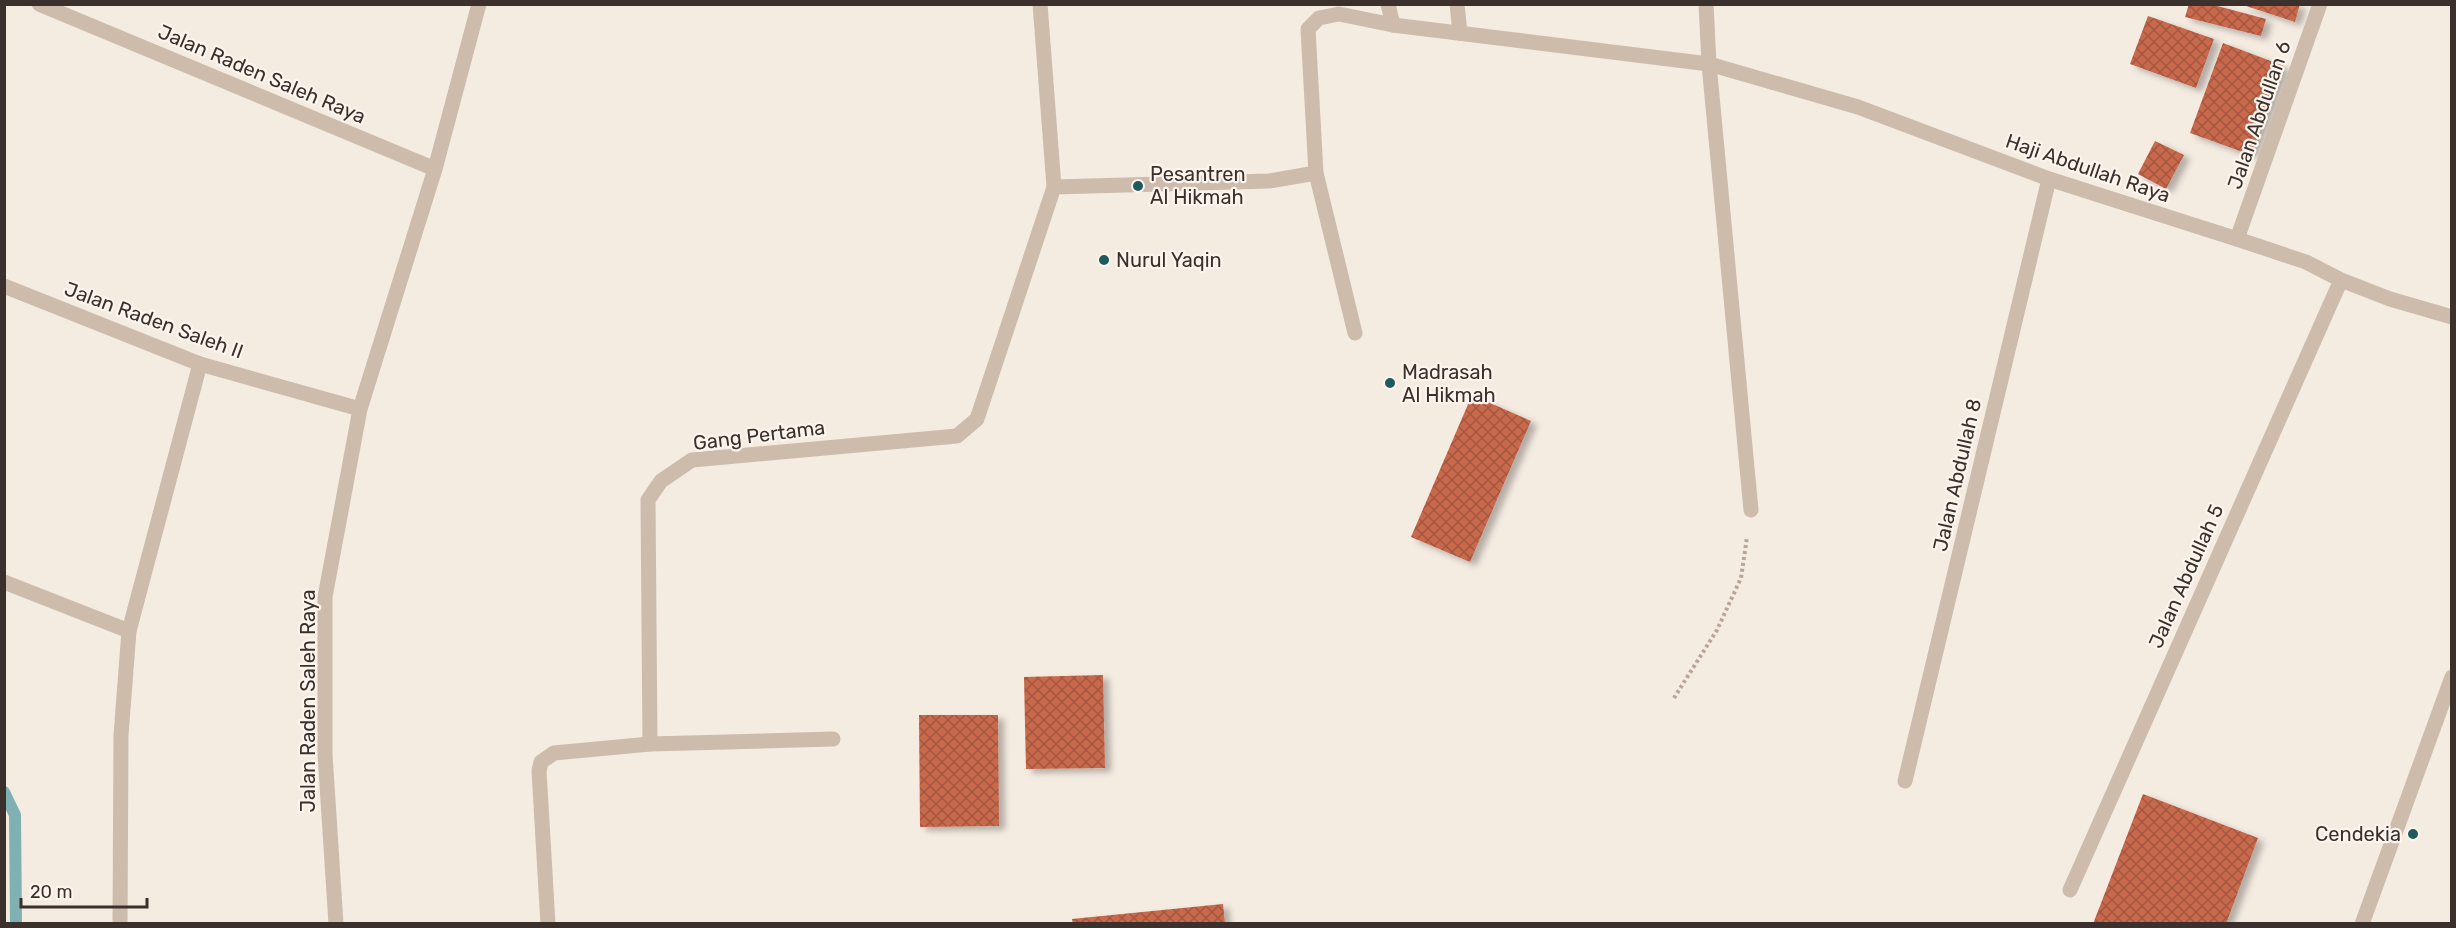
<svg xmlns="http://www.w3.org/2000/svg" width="2456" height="928" viewBox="0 0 2456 928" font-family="Rubik,sans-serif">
<defs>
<pattern id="building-cross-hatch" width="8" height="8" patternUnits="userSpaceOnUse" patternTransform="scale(1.5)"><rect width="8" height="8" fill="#c8694b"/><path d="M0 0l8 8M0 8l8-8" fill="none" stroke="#a4573f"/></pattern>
<filter id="shadow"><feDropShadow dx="6" dy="4" stdDeviation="3" flood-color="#0004"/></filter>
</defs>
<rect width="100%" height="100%" fill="#f4ebe1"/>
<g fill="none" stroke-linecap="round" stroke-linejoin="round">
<polyline stroke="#7fb0b2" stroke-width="12" points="4,792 15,815 16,924"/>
</g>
<g fill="url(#building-cross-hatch)" filter="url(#shadow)">
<polygon points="2189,4 2210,4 2266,19 2261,36 2185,17"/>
<polygon points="2240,4 2300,4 2295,22"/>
<polygon points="2148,16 2214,39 2196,88 2130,64"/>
<polygon points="2223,43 2284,66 2251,155 2190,133"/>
<polygon points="2155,141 2184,155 2166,189 2138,174"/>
<polygon points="1472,395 1531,421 1470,562 1411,537"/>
<polygon points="1103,675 1105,768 1026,769 1024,677"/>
<polygon points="919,715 998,715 999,826 920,827"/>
<polygon points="2143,794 2258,838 2226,924 2093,924"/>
<polygon points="1223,904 1225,924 1073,924 1072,919"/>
</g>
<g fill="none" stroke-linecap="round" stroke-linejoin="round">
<polyline stroke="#b9a596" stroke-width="4" stroke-dasharray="3 3" stroke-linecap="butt" points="1674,698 1717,630 1741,578 1747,537"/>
<g stroke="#cdbbac" stroke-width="15">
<polyline points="39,4 435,169"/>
<polyline points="1388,4 1393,25"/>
<polyline points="1457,4 1460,33"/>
<polyline points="1706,4 1709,64 1751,510"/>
<polyline points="1316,173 1355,333"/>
<polyline points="1054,187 1269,181 1316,173 1308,29 1319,18 1339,14 1393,25 1709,64 1858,107 2049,179 2237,239 2306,262 2341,280 2390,299 2452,317"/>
<polyline points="2237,239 2320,4"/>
<polyline points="4,286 200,364 360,409"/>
<polyline points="4,582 129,631"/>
<polyline points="650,744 648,500 661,481 692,460 957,436 977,419 1054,187 1040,4"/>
<polyline points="1905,781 2049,179"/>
<polyline points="2070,890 2341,280"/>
<polyline points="120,924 121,735 129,631 200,364"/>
<polyline points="336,924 325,754 325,597 360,409 435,169 479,4"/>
<polyline points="548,924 539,771 541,762 554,753 650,744 833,739"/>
<polyline points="2362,924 2452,677"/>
</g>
</g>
<g fill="#1f5a5e" stroke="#fbf5ee" stroke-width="2">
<circle cx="1138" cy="186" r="6"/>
<circle cx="1104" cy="260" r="6"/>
<circle cx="1390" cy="383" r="6"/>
<circle cx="2413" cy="834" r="6"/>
</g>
<g text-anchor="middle" stroke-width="4.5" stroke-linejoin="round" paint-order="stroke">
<g font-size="20" fill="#3b302b" stroke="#fbf5ee">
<text transform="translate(262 74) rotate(23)" y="7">Jalan Raden Saleh Raya</text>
<text transform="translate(2259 115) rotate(-71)" y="7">Jalan Abdullan 6</text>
<text transform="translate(2088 168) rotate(19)" y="7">Haji Abdullah Raya</text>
<text transform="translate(154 320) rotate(20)" y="7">Jalan Raden Saleh II</text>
<text transform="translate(759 435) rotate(-7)" y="7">Gang Pertama</text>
<text transform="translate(1957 475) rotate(-77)" y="7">Jalan Abdullah 8</text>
<text transform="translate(2186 576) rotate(-66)" y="7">Jalan Abdullah 5</text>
<text transform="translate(308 701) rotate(-90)" y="7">Jalan Raden Saleh Raya</text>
</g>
<g font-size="20" fill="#3b302b" stroke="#fbf5ee" text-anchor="start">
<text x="1150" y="181">Pesantren<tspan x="1150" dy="23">Al Hikmah</tspan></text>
<text x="1116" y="267">Nurul Yaqin</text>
<text x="1402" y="379">Madrasah<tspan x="1402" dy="23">Al Hikmah</tspan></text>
<text x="2401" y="841" text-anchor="end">Cendekia</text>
</g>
</g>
<rect width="2456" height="928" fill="none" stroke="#3b302b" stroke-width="12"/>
<path d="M21 898v9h126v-9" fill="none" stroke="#3b302b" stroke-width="3"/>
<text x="30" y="898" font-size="18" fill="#3b302b" stroke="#fbf5ee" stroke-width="4.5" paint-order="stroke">20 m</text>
</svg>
